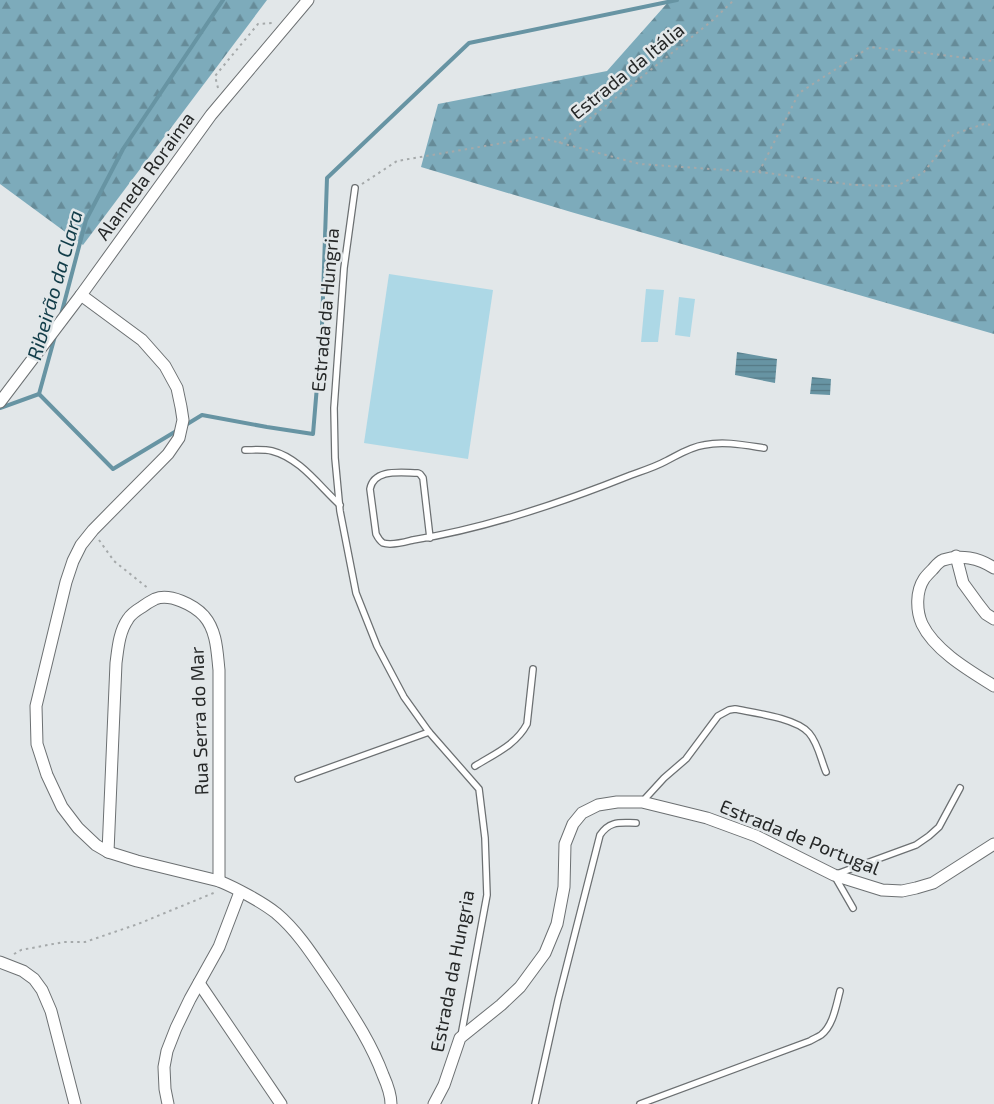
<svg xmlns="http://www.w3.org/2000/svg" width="994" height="1104" viewBox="0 0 994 1104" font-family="'Exo 2',sans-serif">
<defs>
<pattern id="forest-firs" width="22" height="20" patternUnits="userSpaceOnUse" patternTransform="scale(1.25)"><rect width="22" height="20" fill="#7dabbb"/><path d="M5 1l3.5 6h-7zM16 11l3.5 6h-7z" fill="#668b98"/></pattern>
<pattern id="water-rules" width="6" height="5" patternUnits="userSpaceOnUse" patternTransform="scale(1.25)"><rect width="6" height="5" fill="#6794a3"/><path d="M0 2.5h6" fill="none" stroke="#557985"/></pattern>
</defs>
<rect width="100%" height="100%" fill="#e2e7e9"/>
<g fill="url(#forest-firs)">
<polygon points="0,0 267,0 83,245 0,184"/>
<polygon points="670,0 994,0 994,334 571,212 421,167 438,104 607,71"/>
</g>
<g fill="#add8e6">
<polygon points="389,274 493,290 468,459 364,443"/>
<polygon points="646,289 664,290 658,342 641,342"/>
<polygon points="679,297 695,299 690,337 675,335"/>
</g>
<g fill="url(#water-rules)">
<polygon points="737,352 777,359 775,383 735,375"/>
<polygon points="812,377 831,379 830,395 810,394"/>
</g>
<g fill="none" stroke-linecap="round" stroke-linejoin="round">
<g stroke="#6794a3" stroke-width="4">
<polyline points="61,315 86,220 123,149 223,0"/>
<polyline points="39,394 113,469 178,430"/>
<polyline points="0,408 39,394 55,336"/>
<polyline points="184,426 202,415 267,427 313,434 322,326 327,178 469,43 677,0"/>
</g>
<defs>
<g id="lane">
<polyline points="355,188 344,268 334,408 335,458 340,511 356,593 377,646 404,697 429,732 479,789 485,838 487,895 461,1036"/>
<path d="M245 450C254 450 264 449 272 451 300 458 320 487 340 505"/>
<path d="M430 538 423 478 420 474 418 473C402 473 374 468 370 489L376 534C378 538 380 541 383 543 392 546 405 542 413 540 488 528 561 503 631 475 642 471 655 467 666 461 678 455 690 447 704 445 724 441 744 445 764 448"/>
<path d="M475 766C494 754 516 745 527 724L533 669"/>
<polyline points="298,779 429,732"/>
<path d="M642 802 664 778 686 759 718 716 729 710 735 709C755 713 796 718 809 733 818 743 821 760 826 772"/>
<polyline points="853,908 834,875 916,845 929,836 939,827 960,788"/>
<path d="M535 1104 558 1000 600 835C610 820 621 823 636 823"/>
<path d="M640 1104 810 1041C813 1039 818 1037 821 1035 833 1026 836 1006 840 991"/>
</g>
<g id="street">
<path d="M81 295 142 340 165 366 177 388 181 407 183 420 179 438 168 454 93 530 81 545 73 561 66 582 36 706 37 744 47 775 62 807 78 828 96 845 108 852 137 861 219 881C236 888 262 902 276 913 300 933 317 962 335 988 353 1016 371 1043 383 1075 387 1084 391 1094 391 1104"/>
<polyline points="0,402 81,295 211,115 308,0"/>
<polyline points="956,556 963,583 979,605 986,614 994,619"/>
<path d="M994 568C979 558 960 554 943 560 938 562 935 567 932 570 929 573 926 576 924 579 916 591 916 610 922 624 935 651 970 671 994 686"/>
<path d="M108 852 116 663C118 648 119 632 128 619 131 614 137 610 142 607 146 604 151 601 155 599 170 593 194 605 204 616 217 631 217 652 219 670V881"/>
<polyline points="0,962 23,971 34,979 42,990 51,1011 75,1104"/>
<polyline points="199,983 281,1104"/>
<polyline points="168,1104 165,1089 164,1067 167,1051 176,1028 190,999 219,947 240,892"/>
<polyline points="434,1104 444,1085 460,1038 501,1005 520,987 545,953 557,924 564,887 565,844 573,824 582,813 598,805 617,802 642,802 707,818 756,836 834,875 882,890 902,891 916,888 933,883 994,844"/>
</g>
</defs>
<use href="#lane" stroke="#6c7072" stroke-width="8"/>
<use href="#street" stroke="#6c7072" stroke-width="13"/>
<g stroke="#a5a9aa" stroke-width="2" stroke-dasharray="2.5 4" stroke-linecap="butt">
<polyline points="218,88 215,76 258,24 273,23"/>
<polyline points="559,143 713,20 734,0"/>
<polyline points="759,172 799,93 870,47 994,61"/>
<polyline points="362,184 397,161 538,137 640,164 768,173 854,185 896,186 923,173 954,134 984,124 994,125"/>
<polyline points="99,540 114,561 149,589"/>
<polyline points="14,954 21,950 64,942 85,942 138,924 216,892"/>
</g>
<use href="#lane" stroke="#fff" stroke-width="5.5"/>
<use href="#street" stroke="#fff" stroke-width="11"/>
</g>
<g text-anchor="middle" stroke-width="5" stroke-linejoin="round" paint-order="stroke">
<g font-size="19" fill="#262828" stroke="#e2e7e9">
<text transform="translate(627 71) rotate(-39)" y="7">Estrada da Itália</text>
<text transform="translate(145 176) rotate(-54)" y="7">Alameda Roraima</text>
<text transform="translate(325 310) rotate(-85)" y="7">Estrada da Hungria</text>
<text transform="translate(199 721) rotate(-92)" y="7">Rua Serra do Mar</text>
<text transform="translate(800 837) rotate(22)" y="7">Estrada de Portugal</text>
<text transform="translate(452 971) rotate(-79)" y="7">Estrada da Hungria</text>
</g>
<g font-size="20" font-style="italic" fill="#113c48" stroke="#e2e7e9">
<text transform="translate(55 285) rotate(-74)" y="7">Ribeirão da Clara</text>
</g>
</g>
</svg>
